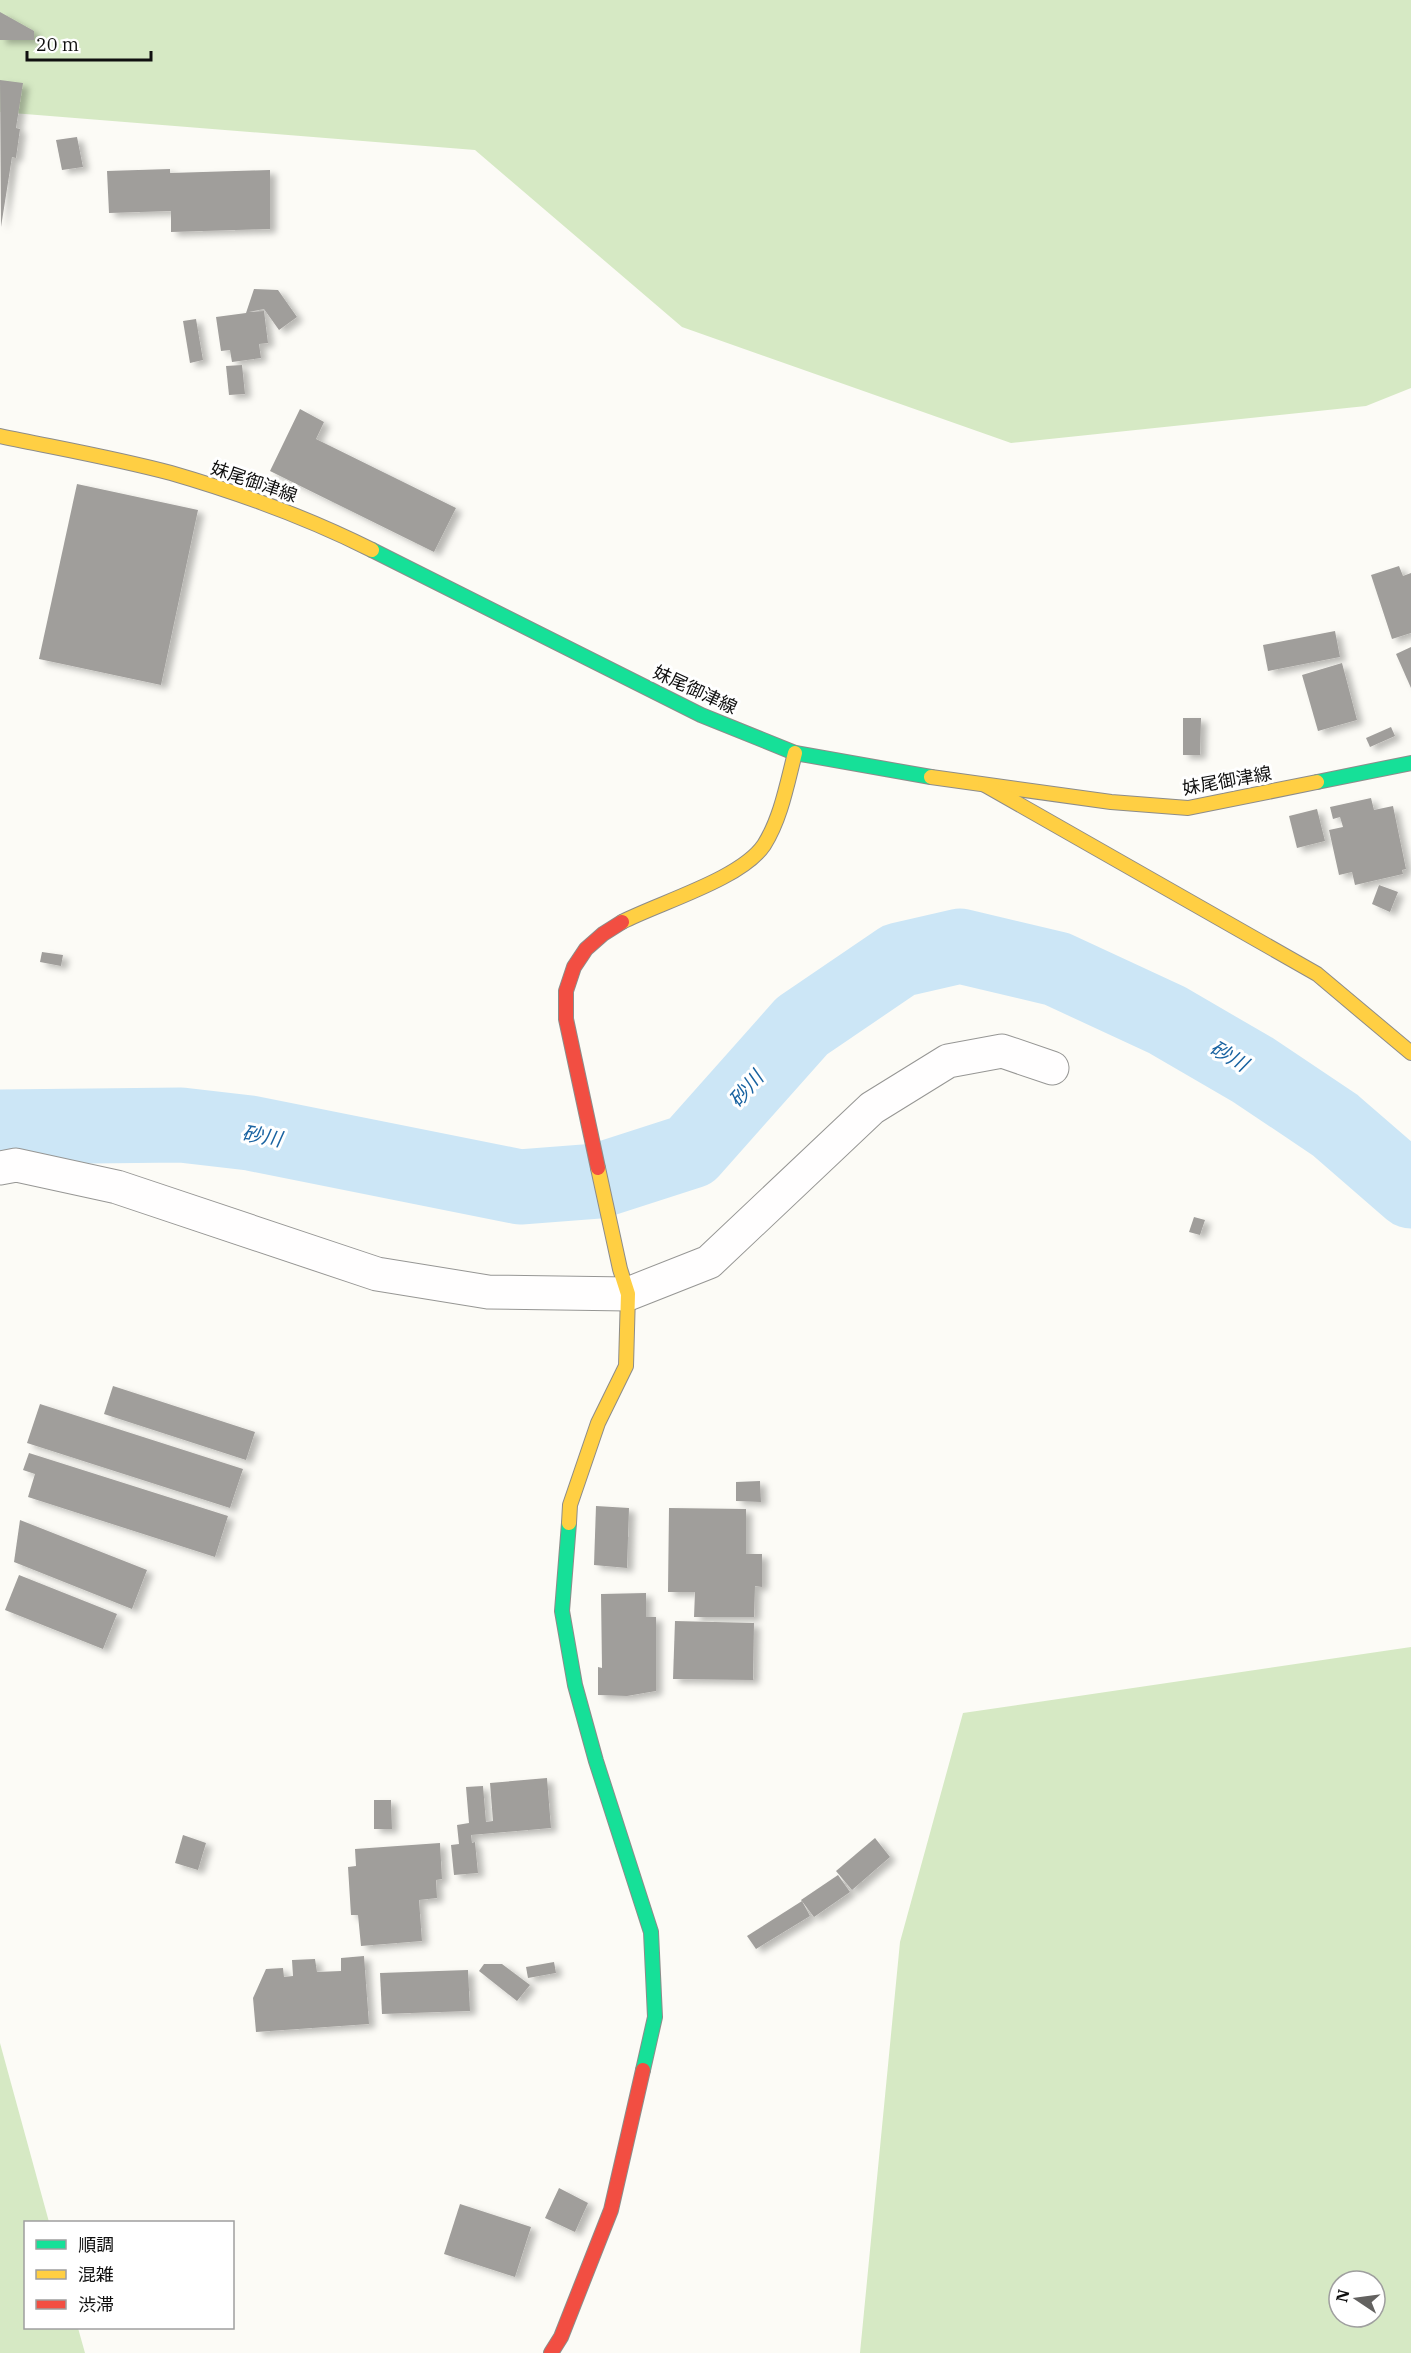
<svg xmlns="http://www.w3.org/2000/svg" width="1411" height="2353" viewBox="0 0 1411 2353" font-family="'IBM Plex Serif','Noto Sans JP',serif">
<defs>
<filter id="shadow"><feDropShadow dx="6" dy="4" stdDeviation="3" flood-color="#0004"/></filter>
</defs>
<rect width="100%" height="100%" fill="#fcfbf6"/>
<g fill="#d6e9c4" fill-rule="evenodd">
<polygon points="0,0 1411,0 1411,388 1366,406 1011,443 682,327 475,150 0,112"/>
<path d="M1411 1647V2353H860L900 1942 963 1713ZM1339 2281H1375V2317H1339Z"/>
<polygon points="0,2043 49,2222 26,2222 26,2328 78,2328 85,2353 0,2353"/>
</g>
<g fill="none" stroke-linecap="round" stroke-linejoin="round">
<polyline stroke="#cce6f6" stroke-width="75" points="0,1127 181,1125 250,1133 520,1187 598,1181 691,1151 802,1026 899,960 960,946 1057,969 1167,1020 1253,1070 1335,1125 1411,1191"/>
</g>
<g fill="#a09e9b" filter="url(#shadow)">
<polygon points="0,12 34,31 34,40 0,40"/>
<polygon points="0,80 23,83 16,128 20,129 16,158 12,157 1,227"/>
<polygon points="77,137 83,167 62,170 56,140"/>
<polygon points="170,169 170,173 270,170 270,229 171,232 171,211 109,213 107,171"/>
<polygon points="254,289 278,290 297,317 279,330 264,309 249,312 264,311 268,343 259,344 261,358 232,362 230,350 221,351 216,317 246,313"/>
<polygon points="196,319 203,360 190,363 183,321"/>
<polygon points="242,365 245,394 229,395 226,366"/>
<polygon points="300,409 324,422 316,439 456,508 434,552 270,471"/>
<polygon points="77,484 198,510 161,685 39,659"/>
<polygon points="1399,566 1403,576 1411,573 1411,633 1392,639 1371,575"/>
<polygon points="1335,631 1340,657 1268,671 1263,645"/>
<polygon points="1411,647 1411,688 1396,654"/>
<polygon points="1342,663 1357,720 1318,731 1302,675"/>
<polygon points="1183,718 1201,718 1200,755 1183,755"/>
<polygon points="1391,727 1395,736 1370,747 1366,738"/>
<polygon points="1371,798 1374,810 1393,806 1406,869 1402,870 1403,874 1355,885 1352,872 1339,875 1329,830 1343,827 1340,817 1333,819 1330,807"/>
<polygon points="1317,809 1325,841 1297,848 1289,816"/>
<polygon points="1379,885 1398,892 1390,912 1372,904"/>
<polygon points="42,952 63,955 61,966 40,962"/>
<polygon points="1194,1217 1205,1220 1200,1235 1189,1232"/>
<polygon points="113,1386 255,1432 246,1460 104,1414"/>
<polygon points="40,1404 243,1469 230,1508 27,1443"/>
<polygon points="29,1453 228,1516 215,1557 28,1497 35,1474 23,1470"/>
<polygon points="760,1481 761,1502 736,1501 736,1482"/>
<polygon points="596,1506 629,1508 627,1568 594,1565"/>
<polygon points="669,1508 746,1509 746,1554 762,1554 762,1587 755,1586 754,1617 694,1617 695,1592 668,1592"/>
<polygon points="20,1520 147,1570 132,1609 14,1562"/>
<polygon points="19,1575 117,1614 103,1649 5,1610"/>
<polygon points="646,1593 646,1617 656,1617 656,1691 627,1696 598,1695 598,1667 602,1668 601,1594"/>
<polygon points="675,1621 754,1623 753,1680 673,1679"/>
<polygon points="547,1778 551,1828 471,1835 472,1843 475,1842 478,1873 454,1875 451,1845 459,1844 457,1825 469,1823 466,1787 483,1786 486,1822 493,1821 490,1783"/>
<polygon points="374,1800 391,1800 392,1829 374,1829"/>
<polygon points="183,1835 206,1843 198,1870 175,1863"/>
<polygon points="875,1838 890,1857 852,1890 836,1871"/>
<polygon points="440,1843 442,1879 436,1880 437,1898 419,1900 422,1941 361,1946 358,1915 351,1915 348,1867 356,1866 355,1849"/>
<polygon points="838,1875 850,1892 814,1917 801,1900"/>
<polygon points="802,1901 810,1916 756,1949 747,1936"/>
<polygon points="364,1956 369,2024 256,2032 253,1998 266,1969 283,1968 284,1977 293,1976 292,1960 315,1959 317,1972 341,1971 341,1958"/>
<polygon points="554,1962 556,1973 528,1978 526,1967"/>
<polygon points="484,1964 502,1964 530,1985 517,2001 479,1971"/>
<polygon points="468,1970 470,2011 382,2014 380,1973"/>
<polygon points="559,2188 588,2203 575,2232 545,2218"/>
<polygon points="460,2204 531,2227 515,2277 444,2254"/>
</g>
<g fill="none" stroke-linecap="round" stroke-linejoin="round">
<defs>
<polyline id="street" points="0,1168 16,1165 117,1187 377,1274 488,1292 628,1294 709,1262 872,1108 948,1061 1002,1051 1052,1068"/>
<g id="fast">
<polyline points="372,550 701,715 795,753 931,777"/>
<polyline points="1317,782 1411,763"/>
<polyline points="569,1523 562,1611 575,1685 596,1761 651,1932 655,2017 643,2070"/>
</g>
<g id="slow">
<path d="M0 436C57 448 115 458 171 473 240 493 308 518 372 550"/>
<polyline points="931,777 1111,802 1188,808 1317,782"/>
<polyline points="985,785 1317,974 1411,1053"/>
<path d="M622 922C661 902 741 879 764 845 781 818 787 784 795 753"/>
<polyline points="569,1523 570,1505 598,1423 626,1366 628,1294 620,1269 598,1168"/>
</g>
<g id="jam">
<polyline points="598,1168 566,1019 566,991 574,967 586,949 603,934 622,922"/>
<polyline points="551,2353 561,2337 611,2210 643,2070"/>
</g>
</defs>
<use href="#street" stroke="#969694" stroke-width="35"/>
<use href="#fast" stroke="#8d8c8a" stroke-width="16"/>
<use href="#slow" stroke="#8d8c8a" stroke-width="16"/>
<use href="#jam" stroke="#8d8c8a" stroke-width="16"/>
<use href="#street" stroke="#fffefe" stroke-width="33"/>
<use href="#fast" stroke="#16e098" stroke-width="14"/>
<use href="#slow" stroke="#ffcf43" stroke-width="14"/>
<use href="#jam" stroke="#f24e42" stroke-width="14"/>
</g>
<g text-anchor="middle" stroke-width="6" stroke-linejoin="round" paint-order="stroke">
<g font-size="18" fill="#101010" stroke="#fff">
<text transform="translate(254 482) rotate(19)" y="6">妹尾御津線</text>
<text transform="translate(695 690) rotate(25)" y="6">妹尾御津線</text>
<text transform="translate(1227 781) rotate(-10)" y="6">妹尾御津線</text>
</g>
<g font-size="20" font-style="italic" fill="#1963a1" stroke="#fff">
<text transform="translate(1229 1056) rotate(30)" y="7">砂川</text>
<text transform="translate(746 1089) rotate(-49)" y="7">砂川</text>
<text transform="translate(262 1136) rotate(10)" y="7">砂川</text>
</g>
</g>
<rect x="24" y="2221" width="210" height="108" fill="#ffffff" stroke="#9f9f9f" stroke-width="1.5"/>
<rect x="36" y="2240" width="30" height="9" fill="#16e098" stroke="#9f9f9f" stroke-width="1.5"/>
<text x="78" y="2251" font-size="18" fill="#101010">順調</text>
<rect x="36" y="2270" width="30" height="9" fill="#ffcf43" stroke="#9f9f9f" stroke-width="1.5"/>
<text x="78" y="2281" font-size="18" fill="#101010">混雑</text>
<rect x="36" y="2300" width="30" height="9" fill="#f24e42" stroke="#9f9f9f" stroke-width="1.5"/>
<text x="78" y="2311" font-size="18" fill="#101010">渋滞</text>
<g transform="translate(1357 2299) rotate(283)"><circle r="28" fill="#ffffff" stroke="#9f9f9f" stroke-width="1.5"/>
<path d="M0-4.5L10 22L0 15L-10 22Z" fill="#636260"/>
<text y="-9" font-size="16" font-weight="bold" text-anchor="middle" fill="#101010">N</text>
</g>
<path d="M27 51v9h124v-9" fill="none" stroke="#101010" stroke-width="3"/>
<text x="36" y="51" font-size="18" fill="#101010" stroke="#ffffff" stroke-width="4.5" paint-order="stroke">20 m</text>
</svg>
